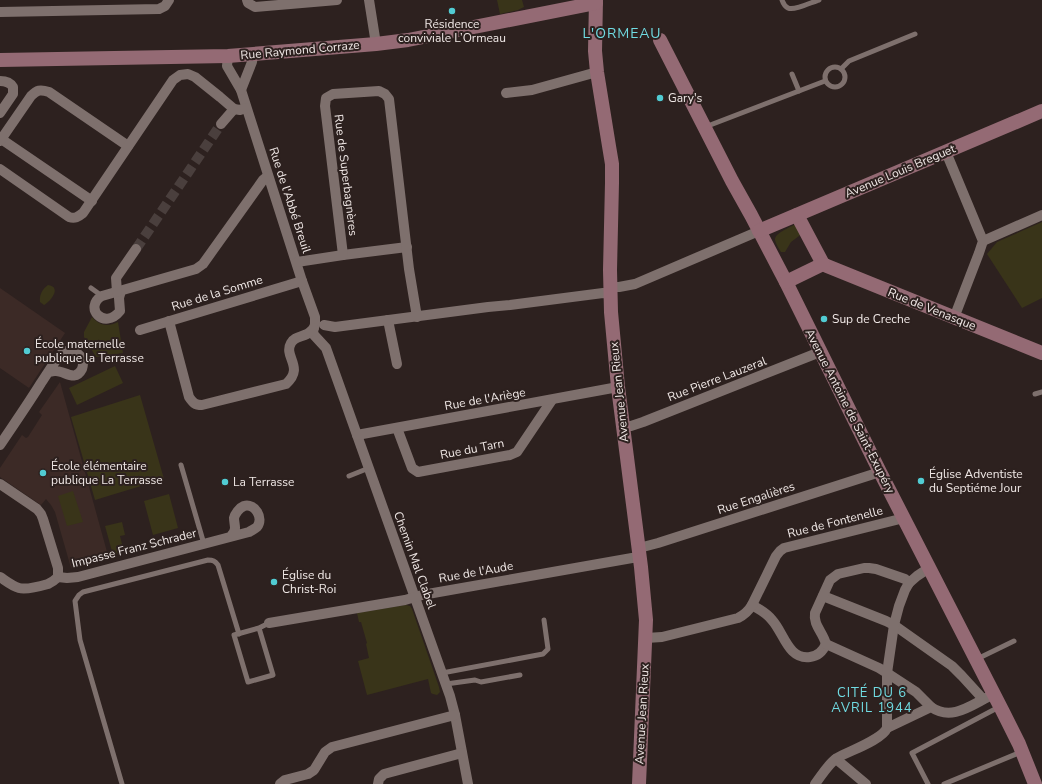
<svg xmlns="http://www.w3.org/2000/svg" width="1042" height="784" viewBox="0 0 1042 784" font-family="'Nunito Sans',sans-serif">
<rect width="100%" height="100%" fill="#2d211f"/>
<g fill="#3c2a26">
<polygon points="0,288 65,333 29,388 0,368"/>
<polygon points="60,382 109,559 71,568 55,512 51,505 46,499 41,505 0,477 0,468 22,435 26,438 28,437 42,415 39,412"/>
</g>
<g fill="#393419">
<polygon points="497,0 522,0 524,7 518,10 500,14"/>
<polygon points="1042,222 1042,298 1022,308 987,254 997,242"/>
<path d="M798 223 803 233 791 242 785 252H781C779 249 776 244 775 240 774 233 793 226 798 223Z"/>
<path d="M48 285C62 287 51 301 44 305L40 302C39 296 42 289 48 285Z"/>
<path d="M92 317C100 326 108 327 118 322L123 353 96 357 84 337V332Z"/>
<polygon points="115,366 123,383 77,405 69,388"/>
<polygon points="140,395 164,479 95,500 71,417"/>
<polygon points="73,491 83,522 67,526 58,496"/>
<polygon points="169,494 178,528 153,535 144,501"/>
<polygon points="122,522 125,535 120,536 124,552 113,555 105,526"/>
<polygon points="406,605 410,606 412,609 439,687 440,692 437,695 433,694 431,693 428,679 367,695 358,661 369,658 366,644 367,643 361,622 359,622 357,613"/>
</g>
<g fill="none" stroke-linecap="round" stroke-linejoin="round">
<polyline stroke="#4a3f3d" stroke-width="10" stroke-dasharray="10 5" stroke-linecap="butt" points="136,249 221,124"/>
<g stroke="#7e706d" stroke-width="5">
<path d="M782 0C783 3 784 6 788 8 794 11 812 2 819 0"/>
<circle cx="835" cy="77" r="10"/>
<polyline points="841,69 849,61 915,34"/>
<polyline points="792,74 799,91"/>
<polyline points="705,127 825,81"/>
<polyline points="91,288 102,296"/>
<polyline points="1035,394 1042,392"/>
<polyline points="181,465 204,544"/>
<polyline points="349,476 369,468"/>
<polyline points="259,628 273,675 248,682 234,635 259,628 269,623"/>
<polyline points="977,659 1014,641"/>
<polyline points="442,673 543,654 548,649 544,620"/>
<polyline points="446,684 475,680 481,682 520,675"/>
<path d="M122 784 80 640 75 601 79 595 83 592 208 560C213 560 215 561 218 565L239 634"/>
<polyline points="928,784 912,753 999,707"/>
<polyline points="944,784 1021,752"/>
</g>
<g stroke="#7e706d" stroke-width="10">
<polyline points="247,0 248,3 255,7 337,0"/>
<polyline points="369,0 376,44"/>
<polyline points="0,12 159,9 165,6 169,0"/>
<polyline points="228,56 227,66 241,90 302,281 315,317 315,324 313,331 314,335 326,348 450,696 455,715 468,784"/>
<path d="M0 81C6 81 10 82 13 87V94L0 113"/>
<polyline points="241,90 252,62 253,54"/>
<polyline points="506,93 532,90 597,72"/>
<polyline points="221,124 234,109"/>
<polyline points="1,139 92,201"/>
<path d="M0 141 31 96C37 90 40 89 49 92L128 146"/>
<polyline points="946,152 983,241 979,253 954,318"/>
<path d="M0 169 69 217C75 219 78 217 83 213L173 80 180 75 188 74 195 77 220 97 234 109 240 110 246 108"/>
<polyline points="983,241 1042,215"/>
<polyline points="343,255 407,247"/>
<polyline points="297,262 343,255 325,106 326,98 333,94 379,91 385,94 389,99 409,269 417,317"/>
<polyline points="610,287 619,287 635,284 759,231"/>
<path d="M121 291 119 298 120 311C104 331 83 307 102 296L196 269 203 264 263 180 268 176"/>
<polyline points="117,292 116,278 136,249"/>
<polyline points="388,320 397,364"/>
<path d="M169 321 189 397C193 403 195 405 202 405L286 384C305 367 283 357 291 343 294 337 301 337 307 334 309 333 312 330 314 328"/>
<polyline points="324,325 335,327 488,307 510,305 603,293 610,294"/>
<polyline points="140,330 302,281"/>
<polyline points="623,426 631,426 643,422 820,352"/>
<polyline points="397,428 412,468 418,472 510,455 517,452 552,400"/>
<polyline points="357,435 618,387"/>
<path d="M0 445C14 424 28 404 41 383 47 374 53 364 60 355 70 345 87 355 82 369 75 383 64 370 55 371 53 371 51 372 49 372"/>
<polyline points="0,484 37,509 41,514 43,519 58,568 58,577"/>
<polyline points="639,548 658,543 880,472"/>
<path d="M0 577C6 581 12 586 19 588 26 590 41 586 48 584 52 582 55 580 58 577"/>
<path d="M58 577 67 578 78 577 249 532C252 530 255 529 257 527 264 518 255 503 244 506 239 508 235 514 234 518 234 521 235 525 235 528 235 531 233 534 231 536"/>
<polyline points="823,596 886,621 894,625 952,666 962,676 983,699"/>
<path d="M752 605C759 609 767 613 772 620 784 633 788 660 810 657 818 656 823 651 826 644"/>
<polyline points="269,623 405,600 422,595 632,558 640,558"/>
<path d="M646 638 662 637 738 618C744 615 748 612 752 605L776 556 780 551 784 548 904 518"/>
<path d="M826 644C823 632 813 625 815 613L830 580 838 574 864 568H869L876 569 905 579 909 583 917 576 929 568"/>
<polyline points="826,644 879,668 887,673 916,692 931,707"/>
<path d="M887 728 931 707C951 721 970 706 988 697"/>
<polyline points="836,759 866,784"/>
<polyline points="280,784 285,780 308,774 314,770 325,752 332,747 455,715"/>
<polyline points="378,784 379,779 384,774 462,753"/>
<path d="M815 784C822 775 828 764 837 758 849 751 882 740 887 728V673L894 625 899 606 905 590 909 583"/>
</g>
<g stroke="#946a74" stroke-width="14">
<polyline points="596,0 595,51 597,72 609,146 612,164 612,183 610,270 611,312 618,387 641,567 646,620 639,784"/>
<polyline points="660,40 732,181 751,215 786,282 880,472 1003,712 1019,744 1035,784"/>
<polyline points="0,60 228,56 376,44 408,40 596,3"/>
<polyline points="797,215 823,264 827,266 1042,353"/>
<polyline points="759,231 1042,111"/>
<polyline points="786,282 823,264"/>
</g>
</g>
<g fill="#51ccd3" stroke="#2d211f" stroke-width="1.5">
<circle cx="452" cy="11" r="4"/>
<circle cx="660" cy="98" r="4"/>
<circle cx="824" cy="319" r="4"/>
<circle cx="27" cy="351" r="4"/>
<circle cx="43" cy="473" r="4"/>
<circle cx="921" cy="481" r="4"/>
<circle cx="225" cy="482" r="4"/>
<circle cx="274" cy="582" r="4"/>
</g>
<g text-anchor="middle" stroke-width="4" stroke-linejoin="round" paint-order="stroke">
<g font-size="12" fill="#f0e8e6" stroke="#2d211f" text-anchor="start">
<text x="452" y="28" text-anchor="middle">Résidence<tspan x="452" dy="14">conviviale L’Ormeau</tspan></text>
<text x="668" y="102">Gary's</text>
<text x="832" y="323">Sup de Creche</text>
<text x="35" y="348">École maternelle<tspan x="35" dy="14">publique la Terrasse</tspan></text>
<text x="51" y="470">École élémentaire<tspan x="51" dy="14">publique La Terrasse</tspan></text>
<text x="929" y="478">Église Adventiste<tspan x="929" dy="14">du Septiéme Jour</tspan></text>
<text x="233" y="486">La Terrasse</text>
<text x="282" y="579">Église du<tspan x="282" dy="14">Christ-Roi</tspan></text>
</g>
<g font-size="12" fill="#f0e8e6" stroke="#2d211f">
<text transform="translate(300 50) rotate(-5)" y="4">Rue Raymond Corraze</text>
<text transform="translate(900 171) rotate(-23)" y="4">Avenue Louis Breguet</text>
<text transform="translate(346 175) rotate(83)" y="4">Rue de Superbagnères</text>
<text transform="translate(290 200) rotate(72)" y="4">Rue de l'Abbé Breuil</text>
<text transform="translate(217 293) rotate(-17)" y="4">Rue de la Somme</text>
<text transform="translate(932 309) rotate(22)" y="4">Rue de Venasque</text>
<text transform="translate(717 379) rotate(-21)" y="4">Rue Pierre Lauzeral</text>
<text transform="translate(619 392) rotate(-96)" y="4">Avenue Jean Rieux</text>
<text transform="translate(485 399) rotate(-10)" y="4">Rue de l'Ariège</text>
<text transform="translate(850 411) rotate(63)" y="4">Avenue Antoine de Saint-Exupéry</text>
<text transform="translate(472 449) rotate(-11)" y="4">Rue du Tarn</text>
<text transform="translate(756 498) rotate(-18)" y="4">Rue Engalières</text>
<text transform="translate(835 522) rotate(-14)" y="4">Rue de Fontenelle</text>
<text transform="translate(134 548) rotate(-14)" y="4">Impasse Franz Schrader</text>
<text transform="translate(415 560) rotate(70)" y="4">Chemin Mal Clabel</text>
<text transform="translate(476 572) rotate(-10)" y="4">Rue de l'Aude</text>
<text transform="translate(642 714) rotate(-87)" y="4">Avenue Jean Rieux</text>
</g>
<g font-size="13" letter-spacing="1" fill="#70dce3" stroke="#2d211f">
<text x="872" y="697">CITÉ DU 6<tspan x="872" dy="15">AVRIL 1944</tspan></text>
</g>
<g font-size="14" letter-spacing="1" fill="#70dce3" stroke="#2d211f">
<text x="622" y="38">L'ORMEAU</text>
</g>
</g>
</svg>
